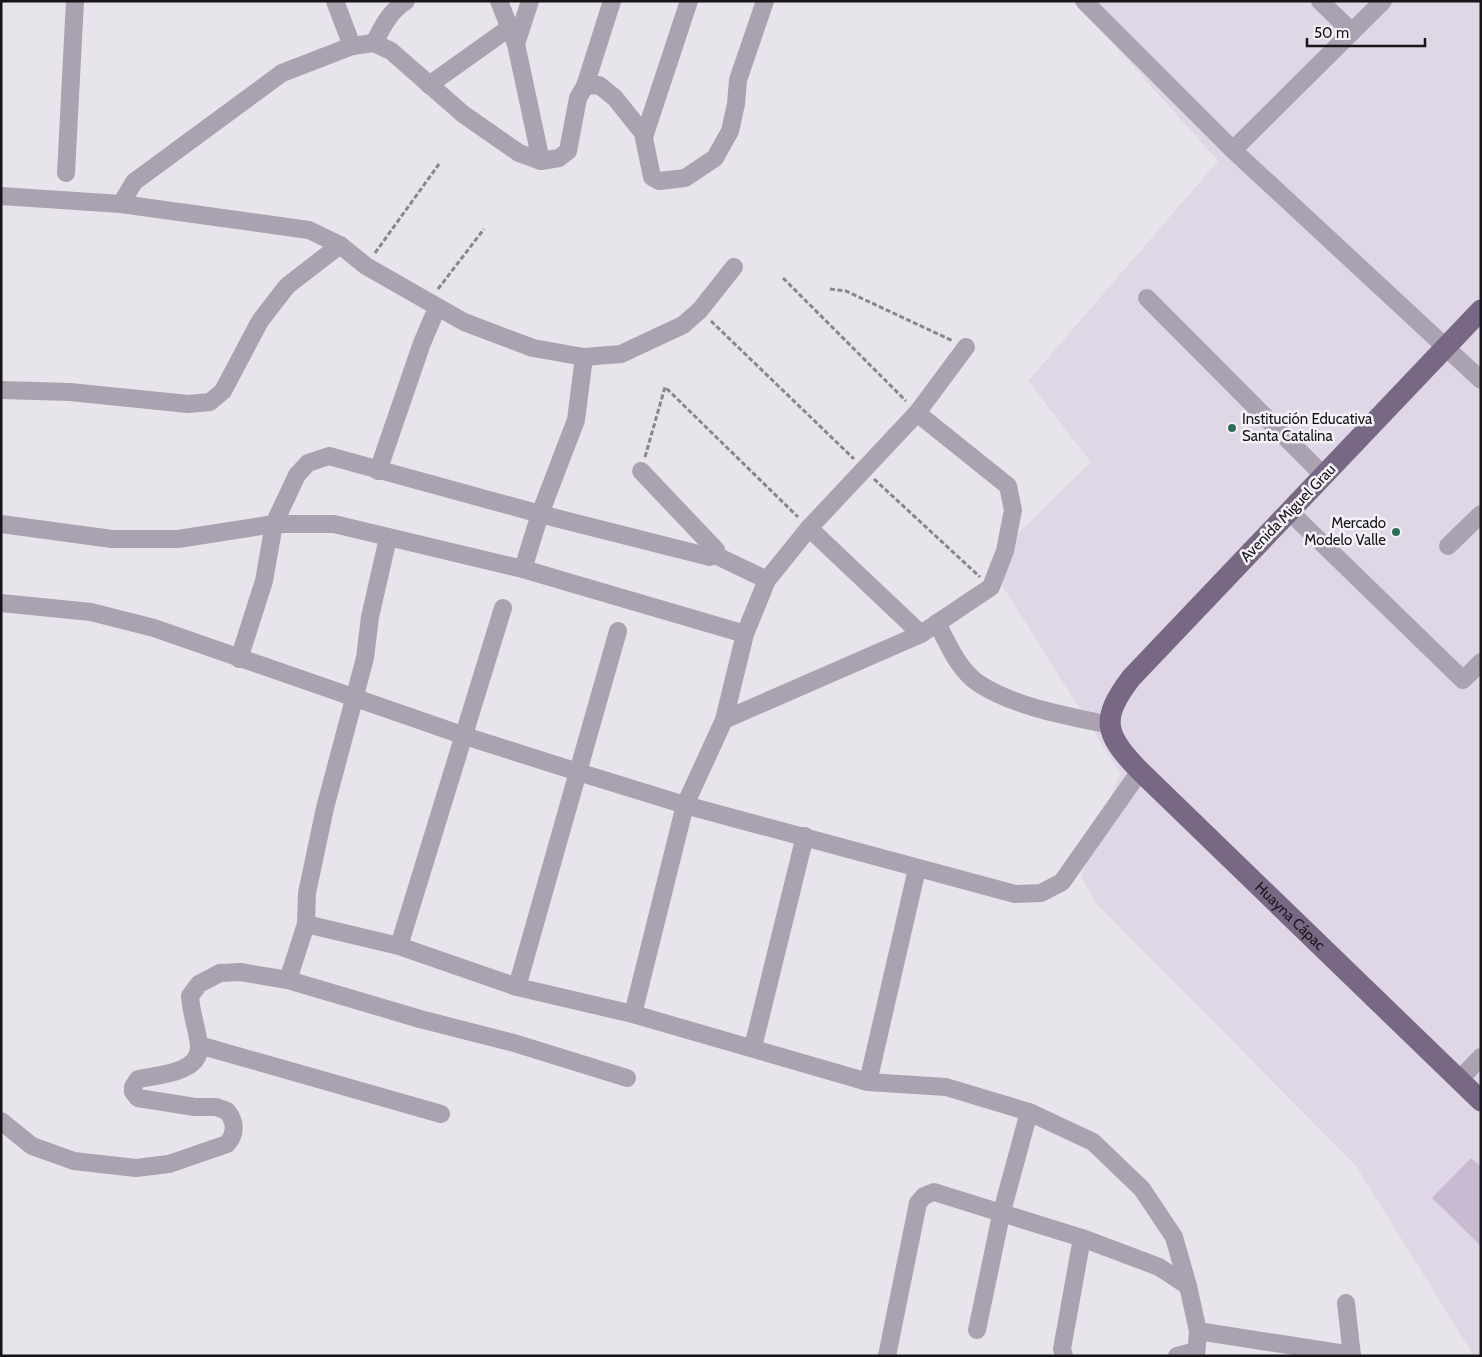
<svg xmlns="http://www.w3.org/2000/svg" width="1482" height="1357" viewBox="0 0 1482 1357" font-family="Cabin,sans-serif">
<rect width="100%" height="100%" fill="#e8e4eb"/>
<polygon fill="#dfd7e5" points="1075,1 1481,1 1481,1356 1474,1356 1356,1166 1096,903 1081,877 1120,773 988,563 1091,462 1028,381 1218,161"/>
<polygon fill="#c8bbd1" points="1471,1158 1481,1167 1481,1246 1432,1198"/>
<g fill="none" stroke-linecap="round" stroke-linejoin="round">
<g stroke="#8a878c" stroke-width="3" stroke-dasharray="5 2.5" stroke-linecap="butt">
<polyline points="375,253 439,164"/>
<polyline points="783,278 906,401"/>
<polyline points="438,289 484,229"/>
<polyline points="830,289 846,291 953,341"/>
<polyline points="711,321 854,459"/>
<polyline points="645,457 665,387 798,517"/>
<polyline points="874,479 980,577"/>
</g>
<g stroke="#aaa1b1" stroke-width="18">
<polyline points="335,1 352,46"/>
<polyline points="499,1 516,44 541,161"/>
<polyline points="1084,1 1233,150 1481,380"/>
<polyline points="1320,1 1352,32"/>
<path d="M374 43C383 26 389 12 406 1"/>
<polyline points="516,44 530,1"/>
<polyline points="429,85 509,28"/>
<polyline points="585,86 612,1"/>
<polyline points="644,137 689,1"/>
<polyline points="1233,150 1383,1"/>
<polyline points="66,173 75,1"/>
<polyline points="1,196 121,204 309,230 340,245 366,266 464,322 533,348 584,357 621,354 683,325 700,310 734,267"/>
<polyline points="121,204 134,182 282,73 352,46 374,43 391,51 463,114 519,153 541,161 559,158 568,151 578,98 585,86 599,85 615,98 643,133 652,177 659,181 685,178 715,158 730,131 736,104 738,80 765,1"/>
<polyline points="1147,298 1324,476"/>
<polyline points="1,390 70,392 188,404 210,402 223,391 260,321 287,286 340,245"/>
<polyline points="378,471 422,343 437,308"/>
<polyline points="1290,512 1463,680 1481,662"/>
<polyline points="1,524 112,539 178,539 274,524 334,524 523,569 745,634"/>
<polyline points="809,528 921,634"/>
<polyline points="1448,546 1481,514"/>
<polyline points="715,555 767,580"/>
<polyline points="523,569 540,514 576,420 584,357"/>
<polyline points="1,603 91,612 154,628 465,736 578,772 685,805 1015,894 1041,893 1062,882 1140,771"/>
<path d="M937 623C948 644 958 669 978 683 1014 707 1068 716 1110 725"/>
<polyline points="239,659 264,581 274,524 297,475 308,463 329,456 540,514 710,557 715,555 716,550 641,471"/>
<polyline points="724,720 921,634 991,587 1005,551 1013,510 1008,486 917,413"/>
<polyline points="306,924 307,893 325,808 365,658 370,617 388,538"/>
<polyline points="399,946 503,608"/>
<polyline points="288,980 306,924 399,946 517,987 633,1014 868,1082 946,1087 1029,1112 1093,1142 1142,1189 1174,1237 1188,1286"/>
<polyline points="517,987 618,631"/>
<polyline points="633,1014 685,805 724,720 745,634 767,580 809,528 917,413 966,347"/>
<polyline points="199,1045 441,1114"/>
<polyline points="753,1047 805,836"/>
<polyline points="1459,1080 1481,1057"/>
<polyline points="868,1082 917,869"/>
<path d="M1 1121 32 1146 74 1161 136 1168 169 1164 227 1144C236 1134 236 1122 227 1111L216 1107H195L138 1098 133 1092V1087L138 1079C158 1075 202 1073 199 1045 197 1028 191 1013 190 996L199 984 220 973 240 972 288 980 420 1019 514 1043 627 1078"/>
<polyline points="1346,1303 1352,1356"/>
<polyline points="977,1330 1001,1215 1029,1112"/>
<polyline points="1198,1331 1352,1355"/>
<polyline points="887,1356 918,1203 924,1196 934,1192 1082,1238 1159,1267 1188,1286 1198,1331 1196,1356"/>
<polyline points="1064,1356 1062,1349 1082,1238"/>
<polyline points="1177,1356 1196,1351"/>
</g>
<path stroke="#786883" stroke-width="21" id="s1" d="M1481 310 1131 678C1100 719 1104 734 1140 771L1481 1101"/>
</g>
<g fill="#2c6c59" stroke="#f5f1f8" stroke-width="2">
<circle cx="1232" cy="428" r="5"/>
<circle cx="1396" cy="532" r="5"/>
</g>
<g text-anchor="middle" stroke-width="5" stroke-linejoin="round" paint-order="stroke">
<g font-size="15" fill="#171518" stroke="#f5f1f8" text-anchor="start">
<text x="1242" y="424">Institución Educativa<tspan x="1242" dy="17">Santa Catalina</tspan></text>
<text x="1386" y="528" text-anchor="end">Mercado<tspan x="1386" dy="17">Modelo Valle</tspan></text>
</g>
<g font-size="15" fill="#171518" stroke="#f5f1f8">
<text transform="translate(1288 513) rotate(-46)" y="5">Avenida Miguel Grau</text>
<text dy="5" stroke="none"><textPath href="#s1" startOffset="825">Huayna Cápac</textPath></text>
</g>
</g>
<rect width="1482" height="1357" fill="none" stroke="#171518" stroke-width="5"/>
<path d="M1307 38v8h118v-8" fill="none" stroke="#171518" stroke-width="2.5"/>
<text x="1314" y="38" font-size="15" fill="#171518" stroke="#f5f1f8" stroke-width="4" paint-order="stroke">50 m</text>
</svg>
